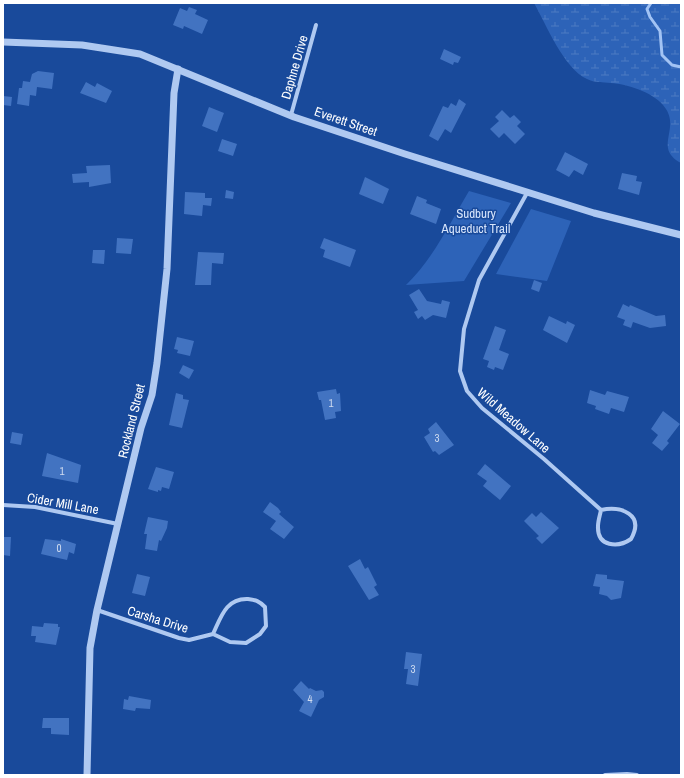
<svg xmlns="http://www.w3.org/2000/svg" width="684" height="778" viewBox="0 0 684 778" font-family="'Archivo Narrow',sans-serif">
<defs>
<pattern id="wetland-marsh" width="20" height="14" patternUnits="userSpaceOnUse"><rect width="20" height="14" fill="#2d63b8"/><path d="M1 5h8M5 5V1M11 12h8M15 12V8" fill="none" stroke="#4c7ac3"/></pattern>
</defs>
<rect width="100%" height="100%" fill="#194a9b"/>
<path fill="url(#wetland-marsh)" d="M534 3H681V163C652 147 683 128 663 105 652 92 627 84 611 83 603 82 595 83 587 79 564 69 546 24 534 3Z"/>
<g fill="#2d63b8">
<path d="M469 191 511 203 464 281 406 285C433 259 450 223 469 191Z"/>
<polygon points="531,209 571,221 547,281 496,274"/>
</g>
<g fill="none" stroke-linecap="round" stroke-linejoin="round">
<polyline stroke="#a2c3f4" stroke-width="3" points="651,3 647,9 650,17 660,31 662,55 672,65 681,67"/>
</g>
<g fill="#4273c1">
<polygon points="189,7 197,10 195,14 208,20 202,34 184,26 183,29 173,25 180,8 187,11"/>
<polygon points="444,49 461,57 458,63 454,62 453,65 440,59"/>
<polygon points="38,71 54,73 52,89 37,87 36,96 30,95 29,106 17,104 19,88 22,88 23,81 30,82 32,74"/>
<polygon points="86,82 95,87 97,83 112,91 106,103 80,93"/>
<polygon points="3,96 12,97 11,106 3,105"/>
<polygon points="459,99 466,104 451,133 445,129 438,141 429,136 443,106 448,108 451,103 456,106"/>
<polygon points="209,107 224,113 217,132 202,126"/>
<polygon points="502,110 510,118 514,115 521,122 517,126 525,134 515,144 504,133 499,138 490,129 499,121 495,117"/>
<polygon points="222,139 237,144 233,156 218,151"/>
<polygon points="565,152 588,164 583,175 574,170 569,177 556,170"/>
<polygon points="110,165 111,183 89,187 89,182 73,183 72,174 87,173 86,166"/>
<polygon points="622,173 637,176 636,181 642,182 639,195 618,189"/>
<polygon points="365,177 389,189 383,204 359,194"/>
<polygon points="226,190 234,192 233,199 225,198"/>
<polygon points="185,192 205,193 205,198 212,198 211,206 203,205 202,216 184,214"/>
<polygon points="417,196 427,200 426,203 441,209 436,224 410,214"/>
<polygon points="117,238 133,239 131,254 116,253"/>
<polygon points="324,238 356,250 350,267 323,257 325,250 320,248"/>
<polygon points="93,250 105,250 104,264 92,263"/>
<polygon points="198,252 224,253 223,264 212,263 211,285 195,285"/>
<polygon points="534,280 542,283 539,292 531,289"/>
<polygon points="419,289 427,301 441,304 442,300 450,302 446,318 433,315 425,320 422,316 418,319 414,312 418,310 409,295"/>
<polygon points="623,304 629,307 630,305 656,316 665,315 666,326 650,328 633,322 631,328 623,325 625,320 617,317"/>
<polygon points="549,316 566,324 567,321 575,325 567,343 543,330"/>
<polygon points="495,326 506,330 499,350 509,354 503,370 495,367 494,370 487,367 489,361 483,359"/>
<polygon points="177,337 194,341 190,356 177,353 178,350 174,349"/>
<polygon points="183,365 194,370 189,379 179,373"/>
<polygon points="336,389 337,394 340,393 341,411 335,412 336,418 325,420 321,400 319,400 317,392"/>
<polygon points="590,390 605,395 607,391 629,397 624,412 611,408 609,414 595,409 596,406 587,403"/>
<polygon points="176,393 183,395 183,399 189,400 182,428 169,425"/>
<polygon points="663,411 680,424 667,441 669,443 662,451 652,443 658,435 651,429"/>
<polygon points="436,422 454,445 439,455 435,451 433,452 424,437 430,433 428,429"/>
<polygon points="12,432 23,434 21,445 10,443"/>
<polygon points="47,453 81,465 78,483 42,476"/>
<polygon points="485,464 511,486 500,500 483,486 487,481 477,474"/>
<polygon points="156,467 174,472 169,489 162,487 161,491 158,490 158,492 148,489"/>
<polygon points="270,502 278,508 281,512 279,514 294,527 284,539 270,529 276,521 263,512"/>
<polygon points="541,512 559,528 542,544 536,538 539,536 524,521 532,513 536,517"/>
<polygon points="148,517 168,521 167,528 161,541 159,540 157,551 145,549 147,534 144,534"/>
<polygon points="3,537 11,537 10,556 3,555"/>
<polygon points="45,539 61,541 61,539 76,544 74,554 69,552 67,560 41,554"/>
<polygon points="360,559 365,569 368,567 377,585 374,587 379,595 369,600 348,566"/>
<polygon points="137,574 150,577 145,596 132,593"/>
<polygon points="596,574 607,575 607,579 624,581 621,598 611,600 607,596 599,594 600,587 593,586"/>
<polygon points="44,623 58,624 58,627 60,627 56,645 35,642 36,636 31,636 32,626 43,627"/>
<polygon points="406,652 422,654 418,686 406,684 408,669 404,669"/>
<polygon points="301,681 309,689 310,688 316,691 322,690 324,692 324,697 319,700 311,717 299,711 304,702 293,690"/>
<polygon points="129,696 151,700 150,709 136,708 135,711 123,709 124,699 128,700"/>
<polygon points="43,718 69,718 69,735 51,734 51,728 42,728"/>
</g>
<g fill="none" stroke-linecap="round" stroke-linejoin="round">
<g stroke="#afc9f1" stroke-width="4">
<polyline points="291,115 316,25"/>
<path d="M527 193 479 280 464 329 460 371 467 391 482 408 544 459 601 510C600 515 598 521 598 526 597 547 618 548 631 539 645 514 621 506 601 510"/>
<polyline points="3,505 35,507 118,524"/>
<path d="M97 610 179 638 189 640 213 634C221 617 226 598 248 599 256 600 259 601 265 607L266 626 260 634 246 643 230 642 213 634"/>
<polyline points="605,775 627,774 637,775"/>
</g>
<g stroke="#afc9f1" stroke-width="7">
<polyline points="3,42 82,45 140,54 294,117 405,154 594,213 681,235"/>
<polyline points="87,775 90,648 97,610 141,428 152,395 157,363 167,269 174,93 178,69"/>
</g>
</g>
<g text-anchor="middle" stroke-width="3" stroke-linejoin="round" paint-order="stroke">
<g font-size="11" fill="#d0dcf0">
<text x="331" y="407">1</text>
<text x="437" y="442">3</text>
<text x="62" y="475">1</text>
<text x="59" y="552">0</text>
<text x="413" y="673">3</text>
<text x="310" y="703">4</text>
</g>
<g font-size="13" fill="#fff" stroke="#194a9b">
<text transform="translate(294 67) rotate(-74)" y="5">Daphne Drive</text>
<text transform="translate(346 121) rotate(19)" y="5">Everett Street</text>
<text transform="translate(514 420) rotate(41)" y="5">Wild Meadow Lane</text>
<text transform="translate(131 421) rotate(-76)" y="5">Rockland Street</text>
<text transform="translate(63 503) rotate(10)" y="5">Cider Mill Lane</text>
<text transform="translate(158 619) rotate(17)" y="5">Carsha Drive</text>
</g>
<g font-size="13" fill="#d7e5fc" stroke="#194a9b">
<text x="476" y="218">Sudbury<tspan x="476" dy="15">Aqueduct Trail</tspan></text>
</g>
</g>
<rect width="684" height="778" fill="none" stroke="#ffffff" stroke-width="8"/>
</svg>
